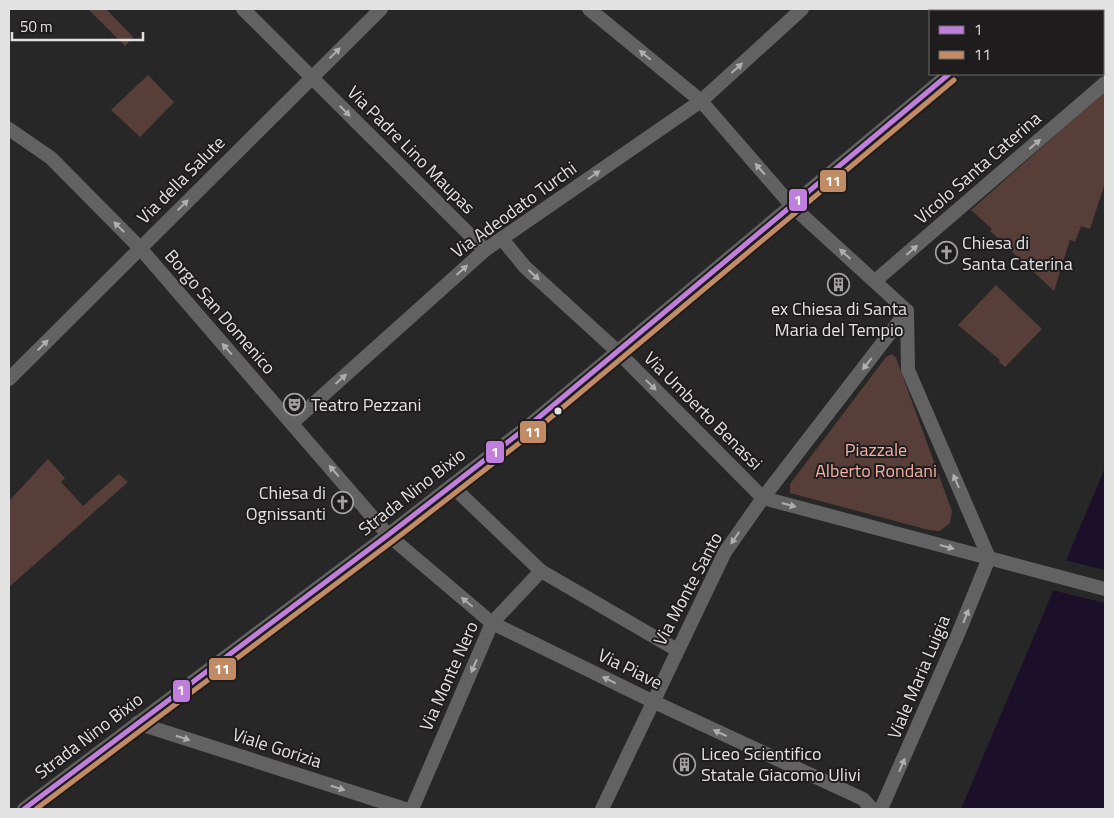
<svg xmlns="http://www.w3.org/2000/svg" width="1114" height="818" viewBox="0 0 1114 818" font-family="'Titillium Web',sans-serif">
<rect width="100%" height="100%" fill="#272727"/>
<g fill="#583e38">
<polygon points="88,9 106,9 133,37 125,46"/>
<polygon points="148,75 174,102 140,137 111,110"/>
<polygon points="1105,91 1105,183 1090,229 1081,226 1075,242 1070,240 1054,291 990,231 992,229 971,210"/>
<polygon points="996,285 1042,329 1005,367 999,362 1000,360 958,325"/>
<polygon points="892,354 896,358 952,511 950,523 940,531 929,530 790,493 790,484 886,357"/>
<polygon points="48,459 65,478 61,482 83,506 119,474 128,482 9,587 9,501"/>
</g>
<polygon fill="#1b1029" points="1105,468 1105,809 961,809"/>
<polygon fill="#272727" points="1064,560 1105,570 1105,603 1052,590"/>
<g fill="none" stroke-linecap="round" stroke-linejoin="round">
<g stroke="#626262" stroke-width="14">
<polyline points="243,9 485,250"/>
<polyline points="589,9 701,101 792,206 907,311"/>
<polyline points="1024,11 1026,9"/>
<polyline points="9,129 51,158 140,248 388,535 492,623 652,701 863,799 872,809"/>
<polyline points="502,239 525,267 617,351 763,498 725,552 602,809"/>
<polyline points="875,281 1105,83"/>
<polyline points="907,311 763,498 1105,589"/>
<polyline points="907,311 908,370 989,558"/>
<polyline points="9,379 381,9"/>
<polyline points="292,423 485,250 701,101 802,9"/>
<polyline points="452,486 541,571 677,650"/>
<polyline points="137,723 405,809"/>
<polyline points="24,809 388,535 526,428 949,74"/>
<polyline points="412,809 492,623 541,571"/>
<polyline points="881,809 958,634 989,558"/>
</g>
<defs>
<polyline id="bus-1" points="24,809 388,535 526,428 949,74"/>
<polyline id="bus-2" points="36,809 393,541 531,434 954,80"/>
</defs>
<use href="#bus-1" stroke="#1f1c1e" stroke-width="9"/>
<use href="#bus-2" stroke="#1f1c1e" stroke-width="9"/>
<use href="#bus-1" stroke="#c07fdc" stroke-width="5"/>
<use href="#bus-2" stroke="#c18c65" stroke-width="5"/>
</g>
<defs><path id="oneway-solid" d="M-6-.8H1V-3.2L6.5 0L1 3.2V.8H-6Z" transform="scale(1.25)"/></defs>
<g fill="#afafaf">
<use href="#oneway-solid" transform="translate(335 53) rotate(-44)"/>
<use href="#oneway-solid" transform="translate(645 55) rotate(-140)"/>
<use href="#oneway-solid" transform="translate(737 68) rotate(-42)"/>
<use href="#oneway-solid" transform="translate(345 111) rotate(45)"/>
<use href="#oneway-solid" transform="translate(1035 144) rotate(-41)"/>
<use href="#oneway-solid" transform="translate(760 169) rotate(-131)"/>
<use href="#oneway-solid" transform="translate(594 175) rotate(-35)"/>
<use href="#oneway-solid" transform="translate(183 205) rotate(-45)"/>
<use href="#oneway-solid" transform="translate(119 227) rotate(-135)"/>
<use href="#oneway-solid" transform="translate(912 250) rotate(-41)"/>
<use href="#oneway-solid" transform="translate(845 254) rotate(-138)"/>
<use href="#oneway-solid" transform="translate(462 270) rotate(-42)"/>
<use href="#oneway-solid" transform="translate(534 275) rotate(42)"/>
<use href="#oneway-solid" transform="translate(43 345) rotate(-45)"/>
<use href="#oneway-solid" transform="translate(227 349) rotate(-131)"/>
<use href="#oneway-solid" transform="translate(867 364) rotate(128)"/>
<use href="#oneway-solid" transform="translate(341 379) rotate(-42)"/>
<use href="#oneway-solid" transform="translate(651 385) rotate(45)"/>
<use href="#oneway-solid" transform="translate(334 471) rotate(-131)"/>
<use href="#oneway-solid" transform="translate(956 481) rotate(-113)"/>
<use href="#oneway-solid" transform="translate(789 505) rotate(15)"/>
<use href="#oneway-solid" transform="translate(735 538) rotate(125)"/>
<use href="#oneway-solid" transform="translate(947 547) rotate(15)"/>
<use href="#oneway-solid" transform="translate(467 602) rotate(-140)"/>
<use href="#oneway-solid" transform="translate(966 616) rotate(-68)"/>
<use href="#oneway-solid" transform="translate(474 666) rotate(113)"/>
<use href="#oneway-solid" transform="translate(609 680) rotate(-154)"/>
<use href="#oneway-solid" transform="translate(720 733) rotate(-155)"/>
<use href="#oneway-solid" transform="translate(183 738) rotate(18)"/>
<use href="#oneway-solid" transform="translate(902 765) rotate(-67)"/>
<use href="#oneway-solid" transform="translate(338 788) rotate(18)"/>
</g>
<defs>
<symbol id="church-ring" viewBox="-11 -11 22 22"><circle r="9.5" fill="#1f1c1e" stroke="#a1a1a1" stroke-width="1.5"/><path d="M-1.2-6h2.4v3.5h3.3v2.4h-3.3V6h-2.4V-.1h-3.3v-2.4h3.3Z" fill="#a1a1a1"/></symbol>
<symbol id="building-ring" viewBox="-11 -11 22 22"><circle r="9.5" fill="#1f1c1e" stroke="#a1a1a1" stroke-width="1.5"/><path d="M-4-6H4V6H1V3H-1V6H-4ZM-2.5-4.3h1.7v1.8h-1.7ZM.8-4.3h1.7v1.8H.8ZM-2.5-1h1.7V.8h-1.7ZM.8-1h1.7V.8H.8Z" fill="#a1a1a1"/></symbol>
<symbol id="theatre-ring" viewBox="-11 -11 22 22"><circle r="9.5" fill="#1f1c1e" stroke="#a1a1a1" stroke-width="1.5"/><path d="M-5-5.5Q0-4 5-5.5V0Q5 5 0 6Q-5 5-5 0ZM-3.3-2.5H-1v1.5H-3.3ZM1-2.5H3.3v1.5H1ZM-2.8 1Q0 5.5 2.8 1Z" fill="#a1a1a1"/></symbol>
</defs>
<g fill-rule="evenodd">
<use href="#church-ring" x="934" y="240" width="25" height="25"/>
<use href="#building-ring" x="826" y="272" width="25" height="25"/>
<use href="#theatre-ring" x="282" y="392" width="25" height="25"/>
<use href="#church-ring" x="330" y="490" width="25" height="25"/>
<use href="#building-ring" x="672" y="752" width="25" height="25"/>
</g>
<circle fill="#e3e2e2" stroke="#1f1c1e" stroke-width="2" cx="558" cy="411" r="4.5"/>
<g text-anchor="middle" stroke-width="4" stroke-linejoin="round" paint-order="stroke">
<g font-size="18" fill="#e3e2e2" stroke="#1f1c1e">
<text transform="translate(411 150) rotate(45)" y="6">Via Padre Lino Maupas</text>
<text transform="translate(978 168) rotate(-41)" y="6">Vicolo Santa Caterina</text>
<text transform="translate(181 180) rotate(-45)" y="6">Via della Salute</text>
<text transform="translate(514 210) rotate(-36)" y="6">Via Adeodato Turchi</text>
<text transform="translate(220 312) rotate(49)" y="6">Borgo San Domenico</text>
<text transform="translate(703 411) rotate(45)" y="6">Via Umberto Benassi</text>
<text transform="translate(412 492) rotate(-38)" y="6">Strada Nino Bixio</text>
<text transform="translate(688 589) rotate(-62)" y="6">Via Monte Santo</text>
<text transform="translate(630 669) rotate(26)" y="6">Via Piave</text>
<text transform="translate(449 676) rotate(-66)" y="6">Via Monte Nero</text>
<text transform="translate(919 677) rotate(-67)" y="6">Viale Maria Luigia</text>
<text transform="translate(89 736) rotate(-37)" y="6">Strada Nino Bixio</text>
<text transform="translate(277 748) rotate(18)" y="6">Viale Gorizia</text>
</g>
<g font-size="18" fill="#e3e2e2" stroke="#1f1c1e" text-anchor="start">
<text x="962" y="249">Chiesa di<tspan x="962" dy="21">Santa Caterina</tspan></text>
<text x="839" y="315" text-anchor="middle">ex Chiesa di Santa<tspan x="839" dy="21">Maria del Tempio</tspan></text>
<text x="311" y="411">Teatro Pezzani</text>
<text x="326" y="499" text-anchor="end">Chiesa di<tspan x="326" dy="21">Ognissanti</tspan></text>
<text x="701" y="760">Liceo Scientifico<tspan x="701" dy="21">Statale Giacomo Ulivi</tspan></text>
</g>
<g font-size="18" fill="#f4b0a1" stroke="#1f1c1e">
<text x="876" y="456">Piazzale<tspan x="876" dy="21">Alberto Rondani</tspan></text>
</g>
</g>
<g stroke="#1f1c1e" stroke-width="2">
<rect x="819" y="169" width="28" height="24" rx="5" fill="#c18c65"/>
<rect x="788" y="188" width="20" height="24" rx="5" fill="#c07fdc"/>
<rect x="519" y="420" width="28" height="24" rx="5" fill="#c18c65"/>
<rect x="485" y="440" width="20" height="24" rx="5" fill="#c07fdc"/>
<rect x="208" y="657" width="29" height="24" rx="5" fill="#c18c65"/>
<rect x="172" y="679" width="19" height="24" rx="5" fill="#c07fdc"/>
</g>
<g font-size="14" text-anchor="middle" font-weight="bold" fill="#fff">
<text x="833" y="186">11</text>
<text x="798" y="205">1</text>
<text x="533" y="437">11</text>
<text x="495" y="457">1</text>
<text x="222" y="674">11</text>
<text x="181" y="695">1</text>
</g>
<rect width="1114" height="818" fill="none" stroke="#e3e2e2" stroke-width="20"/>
<rect x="929" y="10" width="175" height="65" fill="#1f1c1e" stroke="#6d6b6c"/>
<rect x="939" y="26" width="25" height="8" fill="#c07fdc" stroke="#6d6b6c"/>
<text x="974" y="35" font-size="15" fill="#e3e2e2">1</text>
<rect x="939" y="51" width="25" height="8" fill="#c18c65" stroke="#6d6b6c"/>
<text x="974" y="60" font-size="15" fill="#e3e2e2">11</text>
<path d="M12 32v8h131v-8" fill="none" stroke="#e3e2e2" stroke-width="2.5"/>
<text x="20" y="32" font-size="15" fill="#e3e2e2" stroke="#1f1c1e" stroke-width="4" paint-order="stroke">50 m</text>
</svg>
